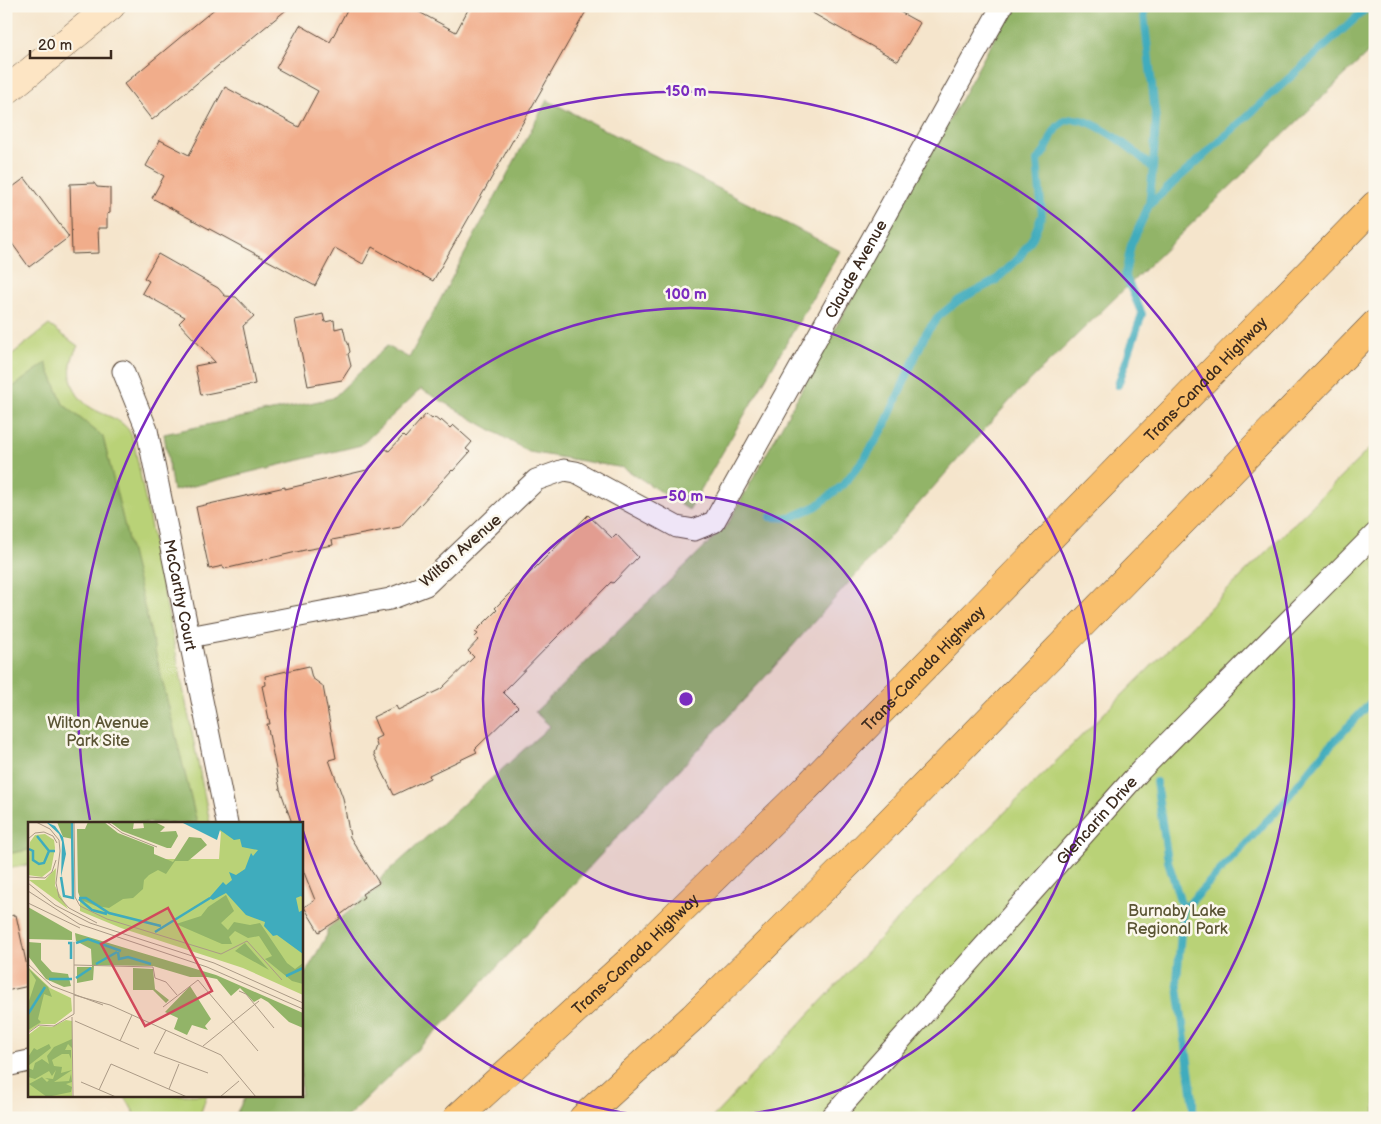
<svg xmlns="http://www.w3.org/2000/svg" width="1381" height="1124" viewBox="0 0 1381 1124" font-family="'Balsamiq Sans',sans-serif">
<rect width="100%" height="100%" fill="#fbf7ec"/>
<filter id="ink" filterUnits="userSpaceOnUse"><feTurbulence type="fractalNoise" baseFrequency=".02" numOctaves="2"/><feDisplacementMap in="SourceGraphic" scale="10" xChannelSelector="R" yChannelSelector="G"/><feConvolveMatrix kernelMatrix="1 2 1 2 8 2 1 2 1" color-interpolation-filters="sRGB"/></filter>
<filter id="wash" filterUnits="userSpaceOnUse"><feTurbulence type="fractalNoise" baseFrequency=".0096" numOctaves="4" result="noise"/><feDisplacementMap in="SourceGraphic" scale="20" xChannelSelector="R" yChannelSelector="G"/><feGaussianBlur stdDeviation="1.12" result="paint"/><feColorMatrix in="noise" values="0 0 0 0 0 0 0 0 0 0 0 0 0 0 0 0 0 1.4 0 .05"/><feComposite in="paint" operator="in"/></filter>
<g filter="url(#wash)">
<rect width="100%" height="100%" fill="#f5e5cc"/>
<g fill="#b9d277" stroke="#7a7e4a">
<path d="M49 325 78 346C63 370 71 399 97 411 107 416 117 418 125 426 130 430 132 437 134 443L210 823H29V865L6 869V359Z"/>
<polygon points="1375,443 1375,1118 712,1118 902,915"/>
<polygon points="124,1095 207,1095 199,1118 137,1118"/>
</g>
<g fill="#92b468" stroke="#666f43">
<polygon points="1012,6 1375,6 1375,46 1015,395 766,676 448,1020 346,1118 234,1118 246,1095 301,1095 301,990 304,976 327,935 327,929 382,885 380,879 550,726 535,712 728,524"/>
<polygon points="547,100 840,251 689,510 624,468 529,452 421,389 361,445 173,491 164,434 333,398 387,346 409,358"/>
<polygon points="46,363 63,404 103,437 197,823 29,823 29,850 6,854 6,392"/>
</g>
<g fill="none" stroke-linecap="round" stroke-linejoin="round">
<g stroke="#3facbd" stroke-width="8">
<polyline points="1149,205 1369,6"/>
<polyline points="1118,385 1142,314 1125,275 1131,245 1149,205 1153,168 1156,121 1143,6"/>
<path d="M771 517 790 518 817 506 844 484 866 456 883 429 926 333 939 316 959 300 995 281 1019 258 1033 237 1042 215 1037 161C1040 157 1044 153 1046 149 1052 138 1053 127 1065 121 1086 109 1138 154 1153 168"/>
<polyline points="1156,782 1168,861 1183,910 1177,980 1193,1099 1193,1118"/>
<polyline points="1183,910 1278,809 1326,750 1375,698"/>
</g>
</g>
<g id="blocks">
<g fill="#f1ad8b">
<polygon points="218,6 291,6 152,120 124,84"/>
<polygon points="349,6 408,6 456,32 470,6 589,6 433,281 372,247 363,264 335,248 315,286 152,198 164,176 146,166 160,140 189,155 225,87 299,127 318,91 276,68 300,25 330,42"/>
<polygon points="800,6 889,6 920,23 898,61"/>
<polygon points="25,178 69,237 29,267 6,235 6,192"/>
<polygon points="94,183 97,187 110,188 110,213 107,214 107,228 98,228 99,253 72,254 70,184"/>
<polygon points="158,254 218,288 225,296 236,297 254,316 243,326 255,384 201,395 195,366 215,362 179,323 185,317 142,293 149,281 144,278"/>
<polygon points="323,314 325,322 334,320 335,329 343,327 346,340 348,343 350,352 348,354 351,366 342,380 308,386 295,320"/>
<polygon points="426,414 432,419 434,417 440,422 441,420 450,428 453,425 472,442 466,449 470,452 453,471 452,470 400,527 332,540 333,545 305,550 224,569 223,566 209,569 196,507 285,487 285,489 367,470 386,449 389,451 403,436 405,438"/>
<polygon points="588,515 612,538 616,534 638,557 613,583 611,582 503,692 518,707 475,749 477,752 429,775 430,778 394,795 374,754 377,746 375,739 381,736 373,717 396,706 398,710 441,689 474,657 468,651 478,640 475,637 478,634 475,632 497,610 495,608"/>
<polygon points="309,666 312,678 323,686 336,758 329,760 343,798 350,837 379,883 362,894 364,897 339,916 341,918 319,932 304,907 315,900 301,865 301,823 292,823 280,789 267,724 270,724 262,686 266,685 265,676"/>
<polygon points="16,915 29,976 29,986 6,991 6,916"/>
</g>
</g>
</g>
<g filter="url(#ink)">
<use href="#blocks" fill-opacity="0" stroke="#574638" stroke-width="1"/>
<g fill="none" stroke-linecap="round" stroke-linejoin="round">
<defs>
<g id="street">
<path id="s1" d="M123 371 147 430 227 823"/>
<path id="s2" d="M189 637 390 599 426 585 536 480 564 470 576 472 677 527 694 530 714 522 1002 6"/>
<polyline points="6,1066 29,1061"/>
<path id="s3" d="M831 1118 1141 770 1375 534"/>
</g>
<polyline id="secondary" points="6,91 111,6"/>
<g id="highway">
<path id="s4" d="M457 1118 628 962 806 788 1375 205"/>
<polyline points="583,1118 693,1017 853,859 1375,324"/>
</g>
</defs>
<use href="#street" stroke="#574638" stroke-width="23"/>
<use href="#secondary" stroke="#574638" stroke-width="29"/>
<use href="#highway" stroke="#574638" stroke-width="29"/>
<use href="#street" stroke="#fff" stroke-width="21"/>
<use href="#secondary" stroke="#fde5c4" stroke-width="28"/>
<use href="#highway" stroke="#f9bf6c" stroke-width="28"/>
</g>
</g>
<circle cx="686" cy="699" r="203" fill="#7b2cbf" fill-opacity=".12"/>
<g fill="none" stroke="#7b2cbf" stroke-width="2.5">
<circle cx="686" cy="699" r="203"/>
<path d="M300 821A405 405 0 1 1 302 828"/>
<path d="M90 820A608 608 0 1 1 1127 1118"/>
</g>
<g text-anchor="middle" stroke-width="5" stroke-linejoin="round" paint-order="stroke">
<g font-size="16" fill="#3b2a1e" stroke="#fbf7ec">
<text dy="6" stroke="none"><textPath href="#s2" startOffset="881">Claude Avenue</textPath></text>
<text dy="6" stroke="none"><textPath href="#s4" startOffset="1052">Trans-Canada Highway</textPath></text>
<text transform="translate(460 550) rotate(-41)" y="6">Wilton Avenue</text>
<text dy="6" stroke="none"><textPath href="#s1" startOffset="232">McCarthy Court</textPath></text>
<text dy="6" stroke="none"><textPath href="#s4" startOffset="648">Trans-Canada Highway</textPath></text>
<text dy="6" stroke="none"><textPath href="#s3" startOffset="399">Glencarin Drive</textPath></text>
<text dy="6" stroke="none"><textPath href="#s4" startOffset="242">Trans-Canada Highway</textPath></text>
</g>
<g font-size="16" fill="#5a5434" stroke="#fbf7ec">
<text x="98" y="728">Wilton Avenue<tspan x="98" dy="18">Park Site</tspan></text>
<text x="1177" y="916">Burnaby Lake<tspan x="1177" dy="18">Regional Park</tspan></text>
</g>
</g>
<g transform="translate(28 822)">
<rect width="275" height="275" fill="#f5e5cc"/>
<path d="M275 0V173L215 146 93 106 52 89V37H191L193 10 189 7ZM17 12 26 18 27 26 23 48 14 55 0 53 2 20 7 13ZM28 46 27 64 40 87 1 58H17ZM0 145 22 166 43 176 44 189 27 202H12L0 210ZM38 198 44 199V275H0V213L12 204 24 205Z" fill="#b9d277"/>
<path d="M29 0H44L45 17 35 15ZM60 0H76L90 11 126 25V32L145 40 161 15 173 16 179 23 160 39H147L138 52 130 48 121 53 116 58 115 67 105 76 95 77 81 86 68 84 53 78 50 70 49 7H57ZM82 0H106L105 7 116 6 115 0H127L137 5 132 10 148 9 150 14 143 26H139L94 9ZM198 73 206 89 193 101 200 108 206 100 222 103 232 101 259 141 267 147 275 141V162L264 159 237 137 244 134 231 114 220 116 207 109 201 115 204 122H194L148 102 173 94 180 85ZM0 85 44 110V118L0 117ZM47 111 188 153 275 191V206L261 200 240 180 233 176 226 180 212 166 203 174 189 157 179 155H162L125 144 66 143 65 158 49 161V145H64L63 127 48 119ZM0 120 13 121V138L24 150 40 152 43 164 36 165 18 157 0 134ZM217 121 241 148 207 129ZM0 146 20 165 24 175 16 172 10 197 13 200 0 208V182L8 158ZM105 146 125 147 127 167 141 178 138 181 125 168H105ZM162 164 183 197 177 204 180 208 164 203 159 213 146 207 150 196 137 190ZM44 217V226L40 222 37 228H43V237L41 232H34L24 238 26 244 34 245 33 251 44 248 26 260 41 259 43 252 44 260 38 262 44 265 43 270 19 275 1 262 14 255 19 260 21 258 17 256 25 257 28 248 24 254 21 249 7 257 0 255V246L5 248 7 241 14 237 21 242 19 234 26 225ZM21 222 23 226 0 244V235L6 226 9 228Z" fill="#92b468"/>
<path d="M18 0 27 4 35 15 38 32 33 55 34 20 31 12ZM153 0H275V76L273 74 268 76 271 90 275 88V132L249 113 245 114 236 104 237 100 218 93 198 71 185 78 181 76 195 60 198 63 204 58 201 50 208 53 217 47 223 31 225 34 230 28 214 25 212 17 206 18 192 8 189 18Z" fill="#3facbd"/>
<path fill="none" stroke="#3facbd" stroke-width="2.5" d="M9 14 21 29M1 27 5 29V38L11 42 16 41 21 29H27M33 55 36 74 45 76 44 0M51 76H58L81 91 133 104M51 77 64 88 79 92M127 110 182 76M40 121H43V137M48 121 60 117 93 129M90 130 91 137 100 135 123 142M68 142 89 130M258 154 275 146M48 156 63 146M21 157H44M0 192 17 165"/>
<path fill="none" stroke="#ab9a86" stroke-width="1" d="M8 0 22 7 31 18 32 29 28 61 31 75 41 86 69 101M46 0 47 75 52 84 79 97 193 132 219 119 254 158M79 0 94 11 129 25M0 17 7 11 16 10 25 14 29 21M0 55 17 56 24 50 28 38M0 61 27 83 62 101 186 141 275 181M0 69 51 102 179 145 275 187M0 81 52 106M0 142 24 164 75 183M46 143 125 145 127 156 138 160 149 173M211 169 218 172 246 206M46 173 82 183 193 233 228 275M135 185 170 158 230 229M44 195 45 275M47 199 111 227M138 208 126 231 180 251M0 211 11 203 26 204 46 192V120M92 219 104 193M175 224 231 179M53 260 88 275M141 267 151 242M71 268 83 242 159 275M192 275 211 259"/>
<path fill="#d1495b" fill-opacity="0.15" stroke="#d1495b" stroke-width="2.5" d="M140 86 184 169 117 204 73 122Z"/>
<rect width="275" height="275" fill="none" stroke="#3b2a1e" stroke-width="2.5"/>
</g>
<circle cx="686" cy="699" r="8" fill="#7b2cbf" stroke="#fbf7ec" stroke-width="2.5"/>
<g font-size="15" text-anchor="middle" font-weight="bold" fill="#7b2cbf" stroke="#fbf7ec" stroke-width="5" stroke-linejoin="round" paint-order="stroke">
<text x="686" y="96">150 m</text>
<text x="686" y="299">100 m</text>
<text x="686" y="501">50 m</text>
</g>
<rect width="1381" height="1124" fill="none" stroke="#fbf7ec" stroke-width="25"/>
<path d="M30 50v8h81v-8" fill="none" stroke="#3b2a1e" stroke-width="2.5"/>
<text x="38" y="50" font-size="15" fill="#3b2a1e" stroke="#fbf7ec" stroke-width="4" paint-order="stroke">20 m</text>
</svg>
